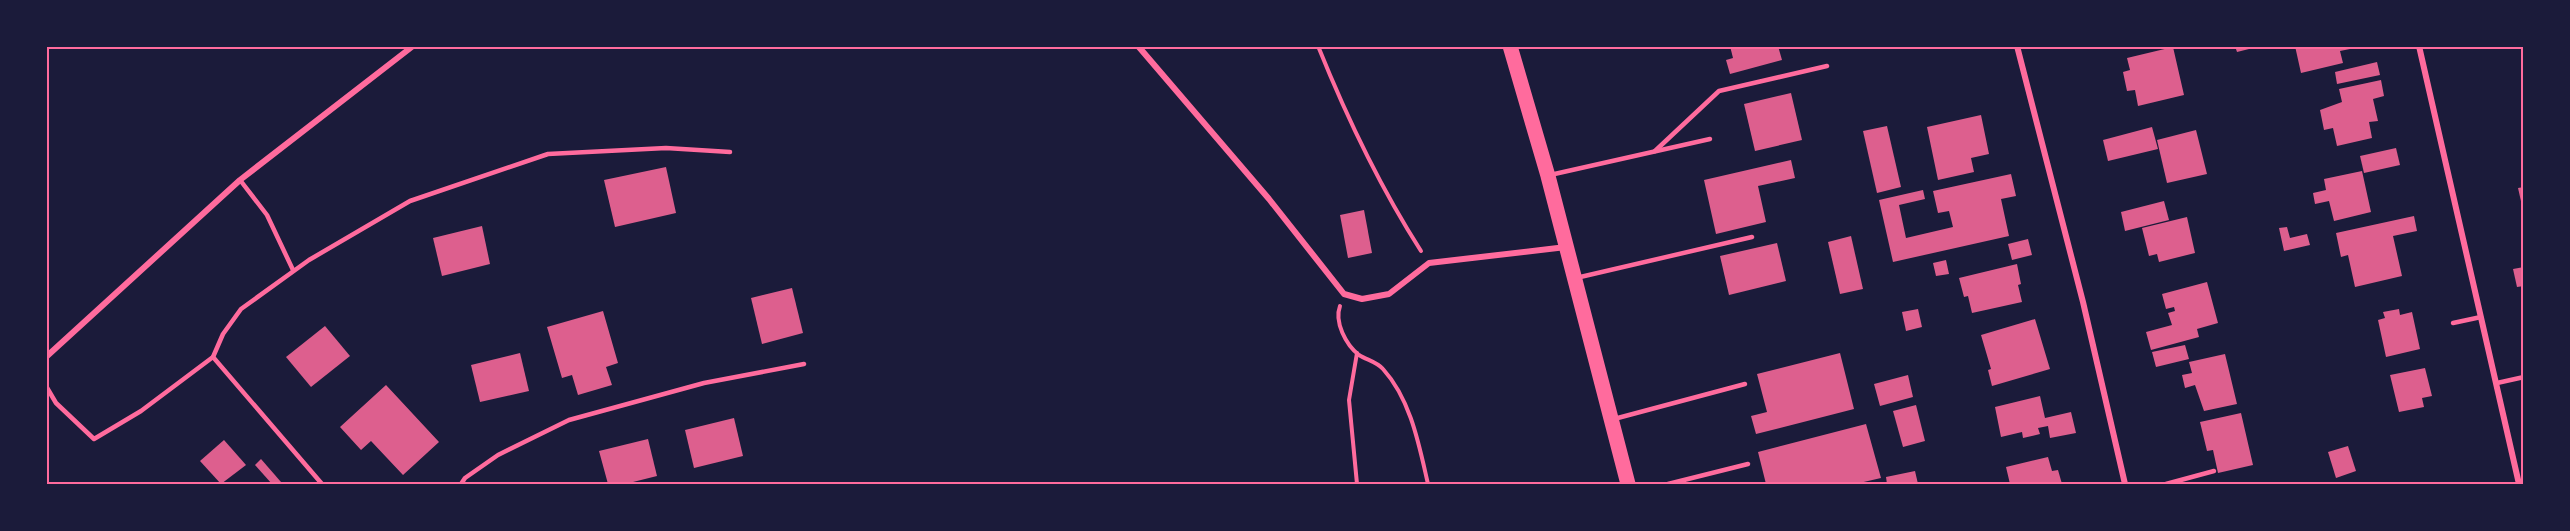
<svg xmlns="http://www.w3.org/2000/svg" width="2570" height="531" font-family="Arial,sans-serif">
	<style>
		.building { fill: #dd5f8e }
		.lines { fill: none; stroke-linecap: round; stroke-linejoin: round }
		.path { stroke: #ff6b9d; stroke-width: 4 }
		.service { stroke: #ff6b9d; stroke-width: 4.5 }
		.minor { stroke: #ff6b9d; stroke-width: 6 }
		.primary { stroke: #ff6b9d; stroke-width: 15 }
		.neatline { fill: none; stroke: #ff6b9d; stroke-width: 2 }
	</style>
	<rect width="100%" height="100%" fill="#1b1b3a"/>
	<!-- building -->
	<g class="building">
		<path d="M1730 46H1778L1782 60 1730 74 1726 60 1733 58Z"/>
		<path d="M2235 46H2257V47L2237 52Z"/>
		<path d="M2295 46H2350V49L2340 51 2343 63 2301 73Z"/>
		<path d="M2173 47 2184 95 2138 106 2135 90 2127 91 2123 72 2130 70 2127 58Z"/>
		<path d="M2377 62 2380 75 2337 84 2335 72Z"/>
		<path d="M2381 80 2384 96 2373 99 2378 121 2369 122 2372 138 2337 146 2333 128 2324 130 2320 110 2342 102 2339 89Z"/>
		<path d="M1791 93 1802 140 1755 151 1744 104Z"/>
		<path d="M1981 115 1989 154 1971 158 1974 172 1938 180 1927 127Z"/>
		<path d="M1887 126 1901 187 1877 193 1863 131Z"/>
		<path d="M2152 127 2158 149 2108 161 2103 140Z"/>
		<path d="M2196 130 2207 174 2167 183 2157 140Z"/>
		<path d="M2396 148 2400 165 2364 173 2360 156Z"/>
		<path d="M1791 160 1795 178 1758 186 1766 222 1716 234 1704 180Z"/>
		<path d="M666 167 676 213 615 227 604 180Z"/>
		<path d="M2362 171 2371 212 2334 221 2329 201 2315 204 2313 193 2326 190 2324 179Z"/>
		<path d="M2011 174 2016 196 2001 199 2009 236 1893 262 1879 200 1923 190 1925 199 1899 205 1906 238 1953 227 1949 211 1938 213 1933 191Z"/>
		<path d="M2524 187V210H2523L2518 188Z"/>
		<path d="M2164 201 2169 220 2125 231 2121 212Z"/>
		<path d="M1364 210 1372 253 1348 258 1340 215Z"/>
		<path d="M2414 216 2417 231 2393 236 2402 276 2355 287 2348 255 2341 257 2336 233Z"/>
		<path d="M2187 217 2195 253 2159 262 2157 254 2149 256 2142 228Z"/>
		<path d="M482 226 490 264 442 276 433 238Z"/>
		<path d="M2287 227 2290 238 2307 234 2310 245 2284 251 2279 228Z"/>
		<path d="M1851 236 1863 289 1840 294 1828 242Z"/>
		<path d="M2028 239 2032 255 2012 260 2008 244Z"/>
		<path d="M1777 243 1786 281 1729 295 1720 256Z"/>
		<path d="M1946 260 1949 274 1936 276 1933 263Z"/>
		<path d="M2017 264 2021 284 2018 285 2022 302 1972 313 1968 296 1964 297 1959 278Z"/>
		<path d="M2524 267V286L2517 287 2513 269Z"/>
		<path d="M2207 282 2218 323 2197 329 2199 337 2151 350 2146 332 2172 325 2168 313 2175 311 2174 307 2166 309 2162 294Z"/>
		<path d="M792 288 803 333 762 344 751 298Z"/>
		<path d="M1918 309 1922 327 1906 331 1902 312Z"/>
		<path d="M2399 309 2400 315 2412 312 2420 349 2386 357 2378 320 2385 318 2383 312Z"/>
		<path d="M603 311 618 363 606 367 612 385 578 395 572 375 562 378 547 327Z"/>
		<path d="M2035 319 2050 369 1992 386 1988 370 1991 369 1981 335Z"/>
		<path d="M325 326 350 356 311 387 286 357Z"/>
		<path d="M2185 345 2189 359 2156 367 2152 352Z"/>
		<path d="M520 353 529 391 480 402 471 365Z"/>
		<path d="M1840 353 1854 409 1756 434 1751 416 1767 412 1757 374Z"/>
		<path d="M2225 354 2237 404 2204 411 2195 385 2185 388 2182 375 2192 373 2189 362Z"/>
		<path d="M2425 368 2432 396 2422 398 2424 407 2399 412 2390 375Z"/>
		<path d="M1908 375 1913 397 1880 406 1874 384Z"/>
		<path d="M386 385 439 442 403 475 371 441 361 450 340 427Z"/>
		<path d="M2040 396 2045 418 2071 412 2076 433 2050 438 2048 426 2038 428 2040 434 2023 438 2022 432 2001 437 1995 407Z"/>
		<path d="M1916 405 1925 441 1903 447 1893 411Z"/>
		<path d="M2241 413 2253 465 2218 473 2213 450 2207 451 2200 422Z"/>
		<path d="M734 418 743 456 694 468 685 430Z"/>
		<path d="M1866 424 1881 478 1855 484H1840V482L1831 484H1766L1758 452Z"/>
		<path d="M648 439 657 476 625 484H608L599 451Z"/>
		<path d="M224 440 246 465 221 484 200 461Z"/>
		<path d="M2348 446 2356 471 2336 478 2328 452Z"/>
		<path d="M2048 457 2052 471 2058 470 2062 484H2010L2006 467Z"/>
		<path d="M261 459 281 482 279 484H272L255 465Z"/>
		<path d="M1915 471 1918 484H1887L1886 477Z"/>
	</g>
	<g class="lines">
		<!-- path -->
		<g class="path">
			<path d="M1318 46C1347 118 1380 187 1421 251"/>
			<path d="M1340 306C1334 322 1346 345 1359 355 1367 360 1377 362 1383 369 1411 400 1419 445 1428 484"/>
			<path d="M1357 484 1349 400 1357 353"/>
		</g>
		<!-- service -->
		<g class="service">
			<path d="M1655 151 1719 91 1827 66"/>
			<path d="M1550 175 1710 139"/>
			<path d="M240 180 267 215 293 270"/>
			<path d="M1576 278 1752 237"/>
			<path d="M2453 323 2481 317"/>
			<path d="M213 357 322 484"/>
			<path d="M2497 383 2524 377"/>
			<path d="M46 386 56 403 94 439 141 411 213 357 223 334 241 309 309 260 410 201 548 154 666 148 730 152"/>
			<path d="M1614 419 1745 384"/>
			<path d="M461 484 465 478 498 455 569 420 704 383 804 364"/>
			<path d="M1668 484 1748 464"/>
			<path d="M2166 484 2214 471"/>
		</g>
		<!-- minor -->
		<g class="minor">
			<path d="M1138 46 1269 199 1344 294 1362 299 1389 294 1429 263 1566 247"/>
			<path d="M2017 46 2083 302 2125 484"/>
			<path d="M2419 46 2519 484"/>
			<path d="M46 357 240 180 413 46"/>
		</g>
		<!-- primary -->
		<path class="primary" d="M1510 46 1548 176 1628 484"/>
	</g>
	<!-- border -->
	<rect width="2570" height="531" fill="none" stroke="#1b1b3a" stroke-width="96"/>
	<rect x="48" y="48" width="2474" height="435" class="neatline"/>
</svg>
